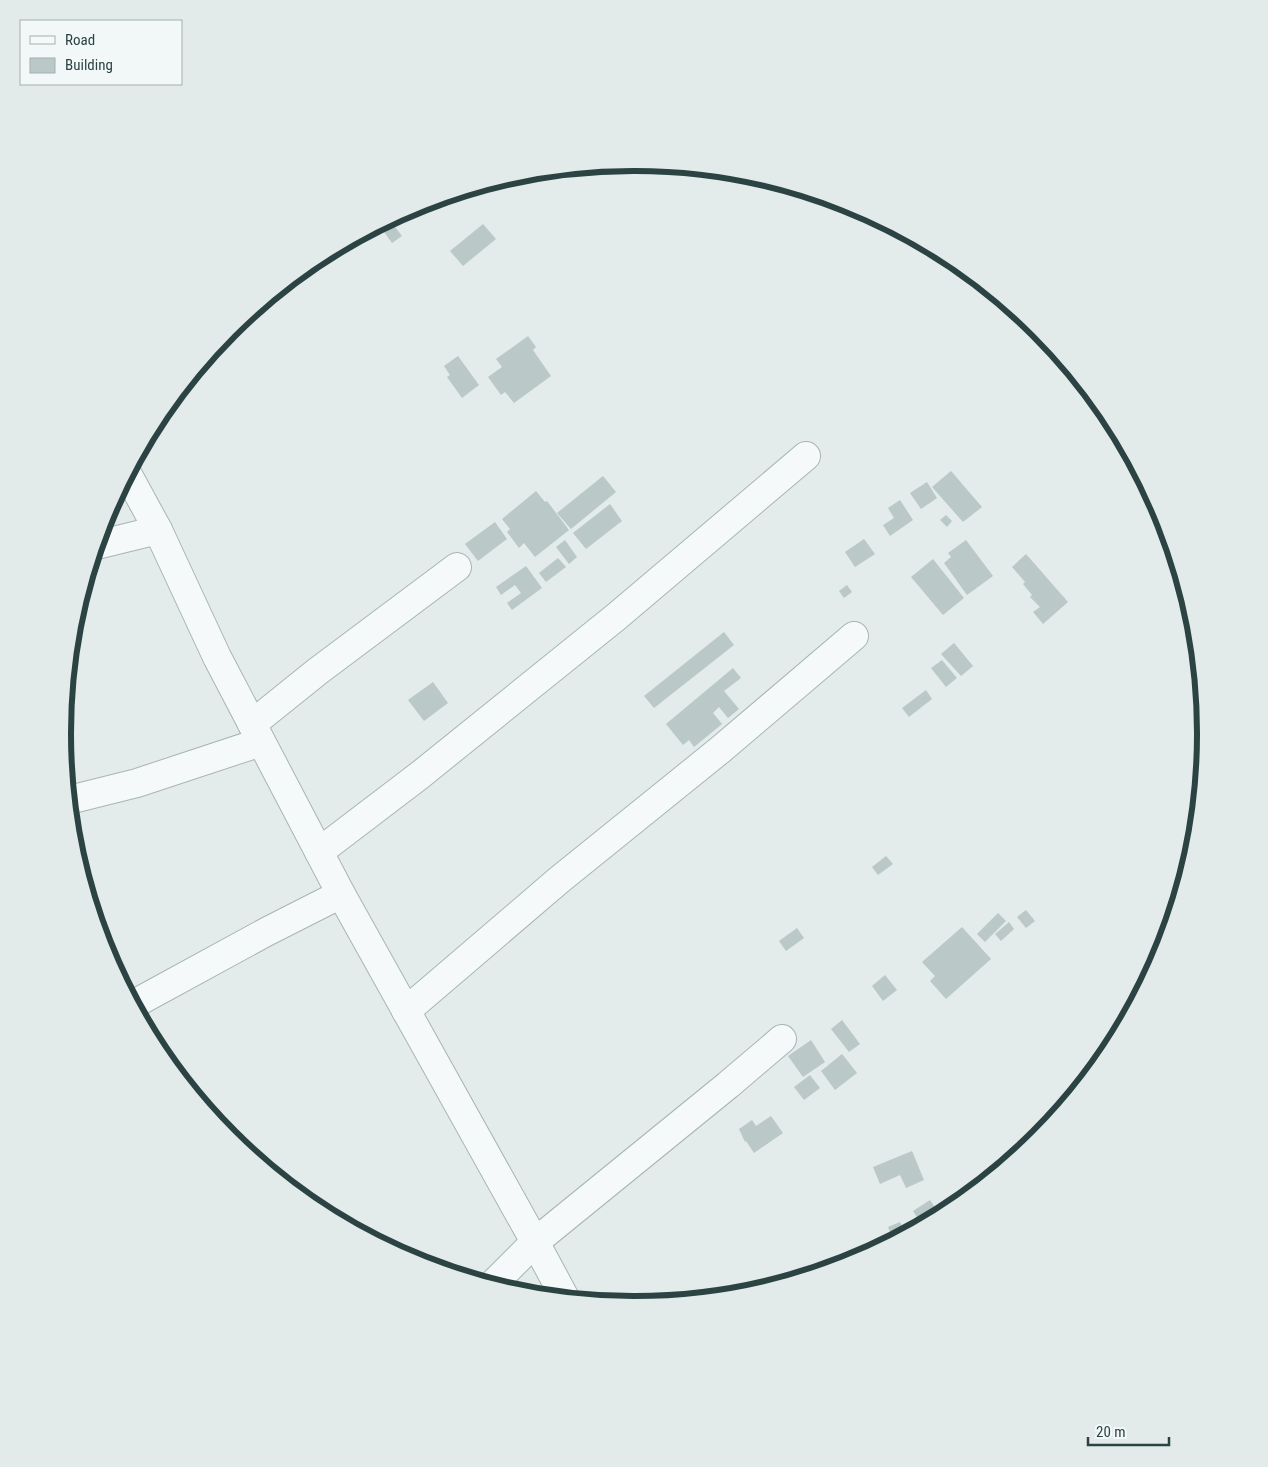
<svg xmlns="http://www.w3.org/2000/svg" width="1268" height="1467" font-family="'Roboto Condensed',sans-serif">
	<style>
		.building { fill: #bac8c8 }
		.lines { fill: none; stroke-linecap: round; stroke-linejoin: round }
		.minor-casing { stroke: #a8b5b5; stroke-width: 30 }
		.minor { stroke: #f5f9f9; stroke-width: 28 }
		.rim { fill: none; stroke: #2b4343; stroke-width: 6 }
	</style>
	<rect width="100%" height="100%" fill="#e3ebeb"/>
	<!-- building -->
	<g class="building">
		<path d="M389 219 402 236 392 243 379 225Z"/>
		<path d="M483 224 496 239 463 266 450 251Z"/>
		<path d="M528 336 536 347 533 350 551 376 514 403 505 392 501 395 488 377 502 367 496 359Z"/>
		<path d="M458 356 479 385 462 398 447 377 450 375 444 366Z"/>
		<path d="M951 471 982 507 963 522 932 487Z"/>
		<path d="M603 476 616 492 571 529 557 513Z"/>
		<path d="M927 482 937 498 921 509 910 493Z"/>
		<path d="M536 491 545 502 547 501 569 530 535 557 524 543 519 548 507 532 510 529 502 519Z"/>
		<path d="M900 500 913 520 890 536 883 525 894 518 888 508Z"/>
		<path d="M610 504 622 521 586 549 573 533Z"/>
		<path d="M946 515 952 521 947 527 940 520Z"/>
		<path d="M495 522 507 539 478 561 465 544Z"/>
		<path d="M864 539 875 554 855 567 845 552Z"/>
		<path d="M565 540 577 557 569 564 556 547Z"/>
		<path d="M966 540 993 576 967 595 944 563 951 557 948 553Z"/>
		<path d="M1026 554 1068 602 1043 624 1033 612 1040 607 1030 597 1032 595 1023 584 1025 582 1012 567Z"/>
		<path d="M558 558 566 567 546 582 539 573Z"/>
		<path d="M933 559 964 598 943 615 911 577Z"/>
		<path d="M526 566 542 588 512 610 507 603 521 593 515 585 501 595 496 587Z"/>
		<path d="M847 585 852 592 844 598 839 591Z"/>
		<path d="M724 632 734 645 654 708 644 696Z"/>
		<path d="M954 643 973 666 961 676 941 654Z"/>
		<path d="M942 660 957 678 946 687 931 668Z"/>
		<path d="M733 668 741 678 724 691 739 709 728 718 719 707 713 713 722 724 694 747 689 740 683 745 666 724Z"/>
		<path d="M433 682 448 703 424 721 408 700Z"/>
		<path d="M926 690 932 699 909 717 902 708Z"/>
		<path d="M886 856 893 864 878 875 872 867Z"/>
		<path d="M1026 910 1035 921 1026 928 1017 917Z"/>
		<path d="M998 913 1006 921 985 942 977 934Z"/>
		<path d="M1009 922 1014 929 1001 941 995 934Z"/>
		<path d="M962 927 991 959 946 999 930 981 935 976 922 962Z"/>
		<path d="M797 928 804 938 786 951 779 941Z"/>
		<path d="M885 975 897 990 883 1001 872 986Z"/>
		<path d="M842 1020 860 1044 849 1052 831 1029Z"/>
		<path d="M811 1040 825 1062 803 1077 788 1056Z"/>
		<path d="M842 1054 857 1073 835 1090 821 1071Z"/>
		<path d="M810 1075 820 1088 804 1100 794 1087Z"/>
		<path d="M771 1116 783 1133 754 1153 746 1141 745 1142 739 1129 752 1120 756 1126Z"/>
		<path d="M912 1151 924 1180 906 1188 900 1175 880 1184 873 1167Z"/>
		<path d="M930 1200 940 1215 922 1225 913 1211Z"/>
		<path d="M900 1222 905 1233 893 1240 888 1227Z"/>
	</g>
	<g class="lines">
		<!-- minor casing -->
		<g class="minor-casing">
			<g id="minor">
				<path d="M128 475 158 530 217 657 341 894 535 1242 565 1298"/>
				<path d="M97 545 158 530"/>
				<path d="M252 724 318 671 457 567"/>
				<path d="M69 800 137 783 261 742"/>
				<path d="M319 852 420 775 616 617 806 456"/>
				<path d="M134 1004 268 931 341 894"/>
				<path d="M406 1011 559 880 720 750 854 636"/>
				<path d="M492 1285 535 1242 728 1085 782 1039"/>
			</g>
		</g>
		<!-- minor -->
		<use href="#minor" class="minor"/>
	</g>
	<!-- crop -->
	<path d="M0 0H1268V1467H0ZM633 171H635A562 562 0 0 1 1197 733V734A562 562 0 0 1 635 1296H633A562 562 0 0 1 71 734V733A562 562 0 0 1 633 171Z" fill="#e2eaea" fill-rule="evenodd"/>
	<path class="rim" d="M633 171H635A562 562 0 0 1 1197 733V734A562 562 0 0 1 635 1296H633A562 562 0 0 1 71 734V733A562 562 0 0 1 633 171Z"/>
	<!-- legend -->
	<rect x="20" y="20" width="162" height="65" fill="#f2f8f8" stroke="#a2b0b0"/>
	<rect x="30" y="36" width="25" height="8" fill="#f5f9f9" stroke="#a2b0b0"/>
	<text x="65" y="45" font-size="15" fill="#2b4343">Road</text>
	<rect x="30" y="58" width="25" height="15" fill="#bac8c8" stroke="#a2b0b0"/>
	<text x="65" y="70" font-size="15" fill="#2b4343">Building</text>
	<!-- scale -->
	<path d="M1088 1437v8h81v-8" fill="none" stroke="#2b4343" stroke-width="2.5"/>
	<text x="1096" y="1437" font-size="15" fill="#2b4343" stroke="#f2f8f8" stroke-width="4" paint-order="stroke">20 m</text>
</svg>
